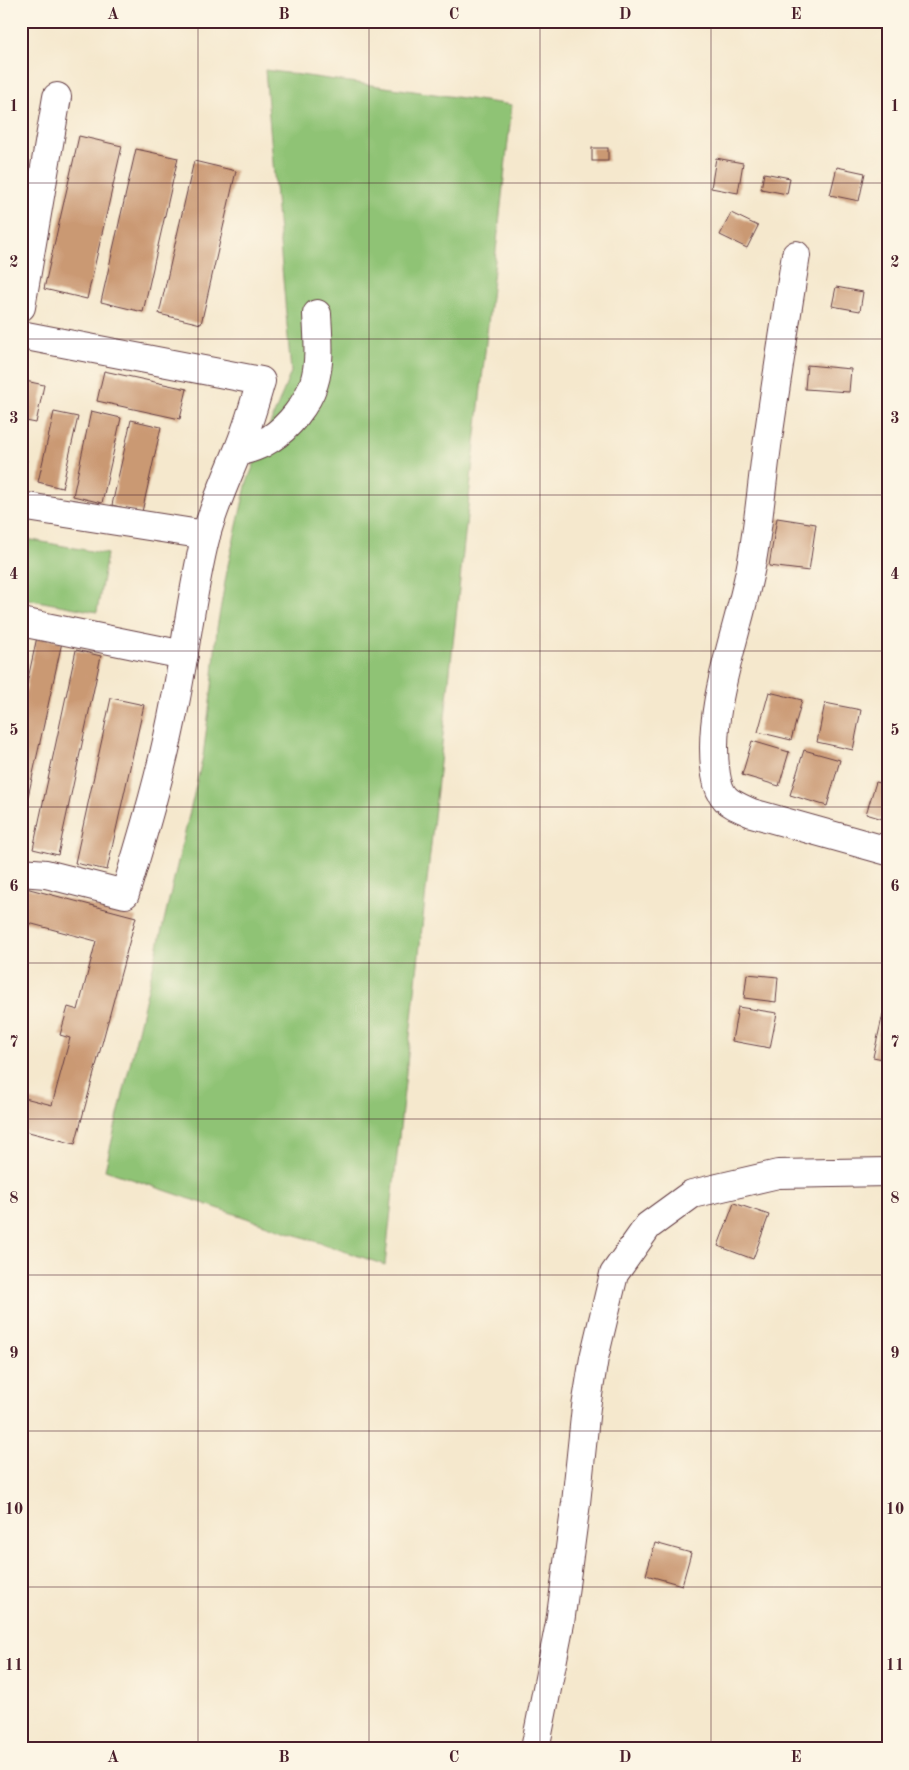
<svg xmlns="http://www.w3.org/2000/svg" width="909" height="1770" font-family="'Old Standard TT',serif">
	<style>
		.green { fill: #8fc375; stroke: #6c7150 }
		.building { fill: #ca9973 }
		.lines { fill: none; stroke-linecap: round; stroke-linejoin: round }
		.minor-casing { stroke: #643d43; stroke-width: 30 }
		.minor { stroke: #fff; stroke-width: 28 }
		.grid { fill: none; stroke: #4a1f2b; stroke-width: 1; stroke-opacity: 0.55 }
		.neatline { fill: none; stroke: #4a1f2b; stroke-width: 2 }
		.grid-label { font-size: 16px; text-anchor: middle; font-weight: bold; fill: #4a1f2b }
	</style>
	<rect width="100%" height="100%" fill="#fcf5e5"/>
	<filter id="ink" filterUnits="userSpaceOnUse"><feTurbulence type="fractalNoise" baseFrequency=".02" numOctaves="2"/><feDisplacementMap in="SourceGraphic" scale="10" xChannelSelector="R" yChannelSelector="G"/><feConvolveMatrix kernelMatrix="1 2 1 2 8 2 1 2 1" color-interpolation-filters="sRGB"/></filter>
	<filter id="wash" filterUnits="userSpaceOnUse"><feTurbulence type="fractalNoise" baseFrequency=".0096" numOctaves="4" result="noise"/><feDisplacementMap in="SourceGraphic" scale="20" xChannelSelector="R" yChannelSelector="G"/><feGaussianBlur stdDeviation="1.12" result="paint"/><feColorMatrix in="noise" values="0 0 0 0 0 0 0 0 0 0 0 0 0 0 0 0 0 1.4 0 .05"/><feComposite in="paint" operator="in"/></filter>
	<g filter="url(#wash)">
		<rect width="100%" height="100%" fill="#f5e8cd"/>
		<!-- green -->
		<g class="green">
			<path d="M265 70 512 105 385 1265 105 1170 203 756 212 687 217 628 228 565 247 482 291 372Z"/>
			<path d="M21 538 107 554 97 612 21 598Z"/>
		</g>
		<g id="blocks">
			<!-- building -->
			<g class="building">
				<path d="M79 136 122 146 87 299 44 289Z"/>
				<rect x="592" y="148" width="16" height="13"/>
				<path d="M136 149 178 158 143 312 101 302Z"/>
				<path d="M716 158 743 163 738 193 711 188Z"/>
				<path d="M194 161 236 171 201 324 159 314Z"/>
				<path d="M837 167 865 173 859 201 830 195Z"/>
				<path d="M764 173 790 178 787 194 761 189Z"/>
				<path d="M731 213 758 226 747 248 720 235Z"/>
				<path d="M836 287 863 292 860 311 832 306Z"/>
				<path d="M807 365 851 369 849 392 805 389Z"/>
				<path d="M104 371 187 389 180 419 97 401Z"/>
				<path d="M21 380 44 385 36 423 21 420Z"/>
				<path d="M91 411 121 418 102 503 73 496Z"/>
				<path d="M54 412 78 417 62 488 38 482Z"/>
				<path d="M131 420 161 427 142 512 112 505Z"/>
				<path d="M21 459 27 460 22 480H21Z"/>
				<path d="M777 518 816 524 809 571 769 566Z"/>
				<path d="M37 637 62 642 22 824 21 711Z"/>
				<path d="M76 650 101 656 58 855 33 849Z"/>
				<path d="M769 692 802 700 791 740 758 732Z"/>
				<path d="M111 698 144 705 107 870 75 863Z"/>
				<path d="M825 703 861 710 853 750 817 742Z"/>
				<path d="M752 741 789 752 779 786 742 775Z"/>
				<path d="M804 750 840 760 827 806 790 795Z"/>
				<path d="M876 782 888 785V814L886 820 866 814Z"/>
				<path d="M22 887 136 917 75 1144 21 1130V1097L52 1105 70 1038 60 1035 68 1007 78 1010 96 941 21 921Z"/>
				<path d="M747 974 778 977 776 1002 744 998Z"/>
				<path d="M738 1007 777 1013 770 1048 732 1041Z"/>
				<path d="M883 1014 888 1015V1060L873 1057Z"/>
				<path d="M734 1203 769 1215 753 1259 718 1246Z"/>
				<path d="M655 1543 691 1553 682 1585 646 1575Z"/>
			</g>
		</g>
	</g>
	<g filter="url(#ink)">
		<use href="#blocks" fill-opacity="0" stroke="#643d43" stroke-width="1"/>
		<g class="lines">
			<!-- minor casing -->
			<g class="minor-casing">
				<g id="minor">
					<path d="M796 255C786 319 776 382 767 446 762 483 759 519 753 555 742 625 705 705 716 775 720 801 730 803 752 813L888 851"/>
					<path d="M21 307 57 97"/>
					<path d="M21 335 261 381C254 405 247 430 237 453 226 480 214 506 206 535 192 590 186 647 175 703 163 767 144 831 125 894L46 874 21 872"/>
					<path d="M238 452C249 449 260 446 270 439 289 427 307 404 314 383 321 361 318 336 317 314"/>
					<path d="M21 506 206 535"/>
					<path d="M21 622 184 655"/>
					<path d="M535 1749 560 1623 576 1503 586 1407 594 1358 614 1274 648 1226 692 1194 778 1174 888 1172"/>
				</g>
			</g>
			<!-- minor -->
			<use href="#minor" class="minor"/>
		</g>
	</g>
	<!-- grid -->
	<path class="grid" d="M198 21V1749M369 21V1749M540 21V1749M711 21V1749M21 183H888M21 339H888M21 495H888M21 651H888M21 807H888M21 963H888M21 1119H888M21 1275H888M21 1431H888M21 1587H888"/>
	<!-- margin -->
	<rect width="909" height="1770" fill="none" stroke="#fcf5e5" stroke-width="55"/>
	<rect x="28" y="28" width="854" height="1714" class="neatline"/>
	<g class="grid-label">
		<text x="113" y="19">A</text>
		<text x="284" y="19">B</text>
		<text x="454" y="19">C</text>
		<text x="625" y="19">D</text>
		<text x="796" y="19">E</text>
		<text x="14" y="111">1</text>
		<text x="895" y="111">1</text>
		<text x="14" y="267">2</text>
		<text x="895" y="267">2</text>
		<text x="14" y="423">3</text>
		<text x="895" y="423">3</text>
		<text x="14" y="579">4</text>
		<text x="895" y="579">4</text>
		<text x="14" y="735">5</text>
		<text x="895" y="735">5</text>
		<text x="14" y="891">6</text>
		<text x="895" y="891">6</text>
		<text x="14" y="1047">7</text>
		<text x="895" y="1047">7</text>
		<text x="14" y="1203">8</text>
		<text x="895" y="1203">8</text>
		<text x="14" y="1358">9</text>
		<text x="895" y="1358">9</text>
		<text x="14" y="1514">10</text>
		<text x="895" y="1514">10</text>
		<text x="14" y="1670">11</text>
		<text x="895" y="1670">11</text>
		<text x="113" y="1762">A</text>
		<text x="284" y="1762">B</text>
		<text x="454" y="1762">C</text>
		<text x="625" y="1762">D</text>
		<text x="796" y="1762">E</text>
	</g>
</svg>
